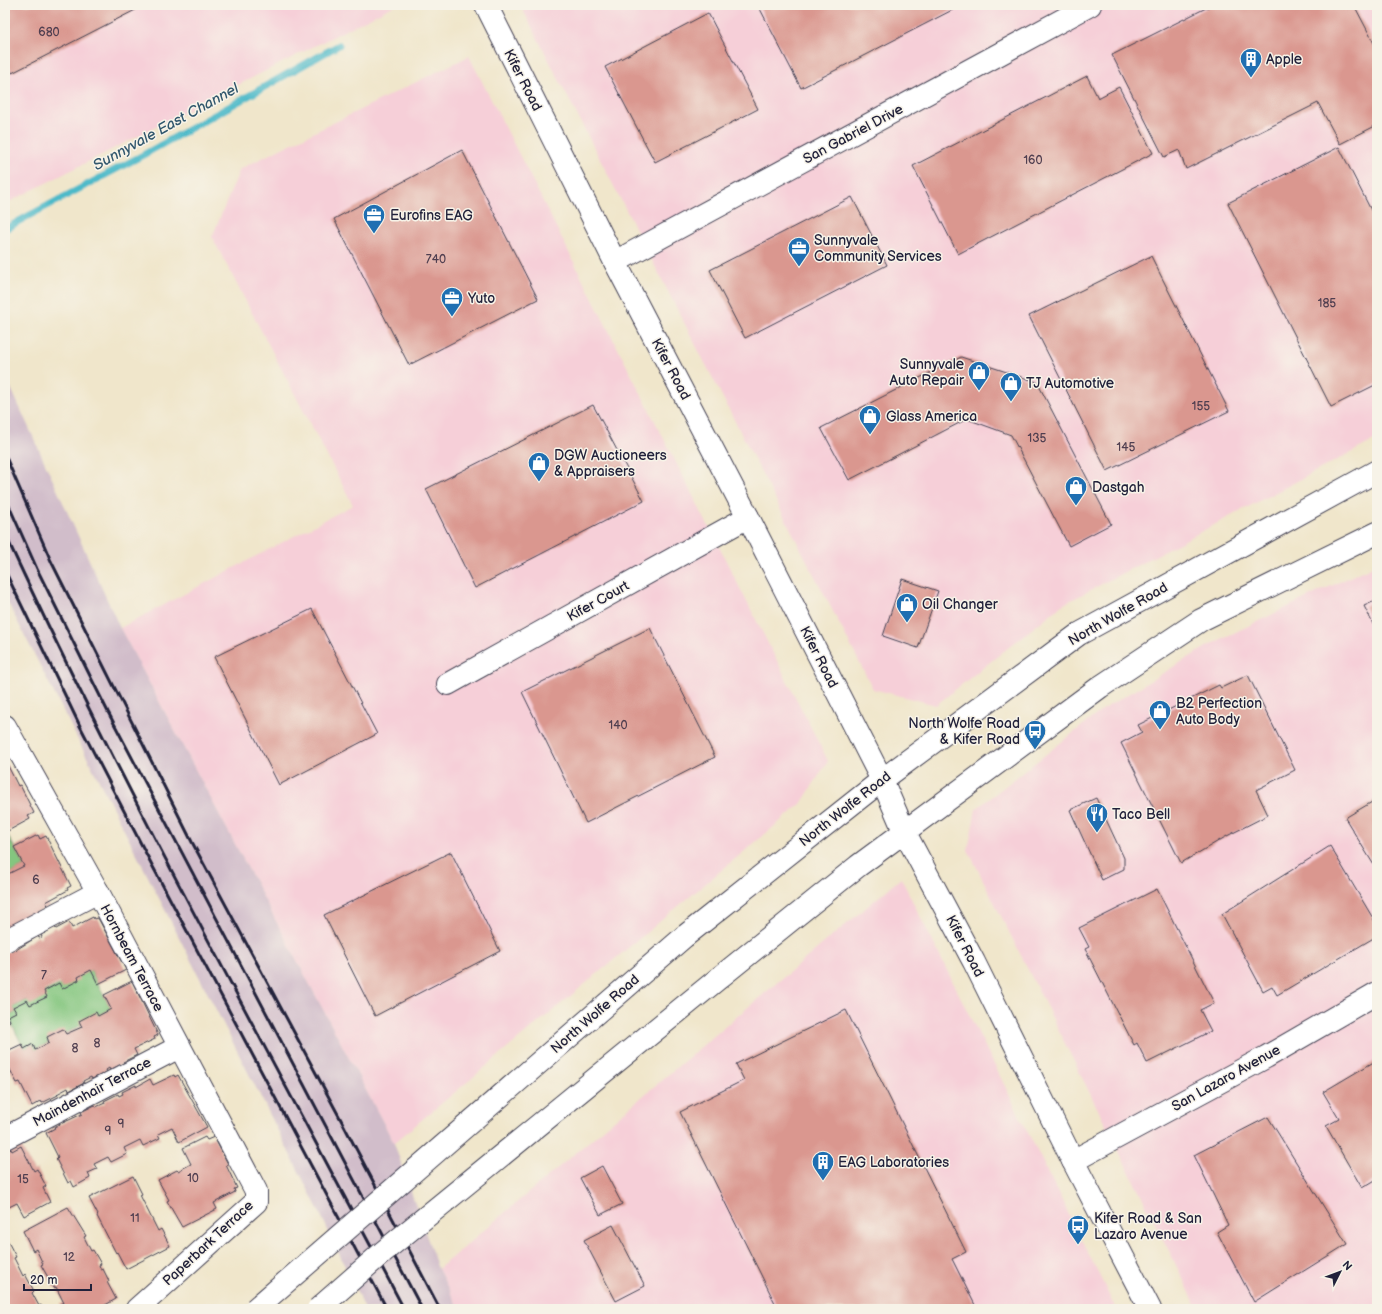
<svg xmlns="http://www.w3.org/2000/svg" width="1382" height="1314" font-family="'Balsamiq Sans',sans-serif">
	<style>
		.built { fill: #f6cfd8 }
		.industrial { fill: #d1bdca }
		.green { fill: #84c67f; stroke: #53745d }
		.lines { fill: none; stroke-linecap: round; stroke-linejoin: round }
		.stream { stroke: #4ebac9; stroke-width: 7 }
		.building { fill: #da978f }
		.street-casing { stroke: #413f51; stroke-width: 24 }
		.secondary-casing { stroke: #413f51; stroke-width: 24 }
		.street { stroke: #fff; stroke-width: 22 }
		.secondary { stroke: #fff; stroke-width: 22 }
		.rail { stroke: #22223b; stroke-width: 3 }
		.secondary-bridge-casing { stroke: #413f51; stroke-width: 24; stroke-linecap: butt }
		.secondary-bridge { stroke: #fff; stroke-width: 22 }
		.labels { text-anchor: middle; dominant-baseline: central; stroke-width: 3; stroke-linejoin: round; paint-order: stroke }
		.number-label { font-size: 12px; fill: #503f50 }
		.poi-label { font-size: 14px; fill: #22223b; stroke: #f7f3e8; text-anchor: start }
		.street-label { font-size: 14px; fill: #22223b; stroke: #f7f3e8 }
		.water-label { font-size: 15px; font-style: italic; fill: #31576d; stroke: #f7f3e8 }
	</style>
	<rect width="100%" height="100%" fill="#f7f3e8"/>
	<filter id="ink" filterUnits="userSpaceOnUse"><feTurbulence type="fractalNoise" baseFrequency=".025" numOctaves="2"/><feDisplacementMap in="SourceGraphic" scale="8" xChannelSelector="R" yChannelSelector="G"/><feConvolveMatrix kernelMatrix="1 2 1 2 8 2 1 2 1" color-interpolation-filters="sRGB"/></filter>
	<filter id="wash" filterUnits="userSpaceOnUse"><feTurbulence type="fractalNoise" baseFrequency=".012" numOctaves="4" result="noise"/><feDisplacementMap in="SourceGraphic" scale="16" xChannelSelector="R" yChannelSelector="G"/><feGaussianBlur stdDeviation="0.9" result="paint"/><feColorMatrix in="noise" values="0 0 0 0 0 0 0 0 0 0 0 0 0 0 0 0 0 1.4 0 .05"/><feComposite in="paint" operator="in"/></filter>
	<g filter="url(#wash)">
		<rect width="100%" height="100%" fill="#f0e6cb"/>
		<!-- built -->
		<g class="built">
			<path d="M5 5H395L5 204Z"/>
			<path d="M534 5H1377V439L1062 605 936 705 873 689 523 10Z"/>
			<path d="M469 56 828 761 801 804 394 1143 120 628 353 505 212 237 240 169Z"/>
			<path d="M1377 564V1309H1198L968 850 976 809 1105 708 1213 643Z"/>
			<path d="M901 878 1116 1309H459L438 1269Z"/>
		</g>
		<!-- industrial -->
		<path class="industrial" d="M5 375 120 628 394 1143 438 1269 459 1309H365L318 1209 5 597Z"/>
		<!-- green -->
		<g class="green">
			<path d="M5 830 24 866 5 876Z"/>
			<path d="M91 970 111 1009 35 1050 33 1044 24 1049 8 1016 16 1012 13 1007Z"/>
		</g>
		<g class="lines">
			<!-- stream -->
			<path class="stream" d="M5 229 30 215 143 155 339 45"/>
		</g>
		<g id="blocks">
			<!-- building -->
			<g class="building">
				<path d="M5 5H145L12 73 5 58Z"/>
				<path d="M758 5H962L801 88Z"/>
				<path d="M1212 5H1354L1375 45 1377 44V125L1340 144 1318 103 1186 169 1179 150 1164 157 1112 55Z"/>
				<path d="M708 13 758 109 655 162 605 67Z"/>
				<path d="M1087 76 1098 98 1119 87 1153 153 958 254 913 166Z"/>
				<path d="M1339 147 1377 222V384L1331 407 1228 203Z"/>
				<path d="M462 150 538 299 409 365 334 219Z"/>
				<path d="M852 197 887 265 745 338 710 270Z"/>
				<path d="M1151 256 1229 411 1107 471 1029 316Z"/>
				<path d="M961 357 1037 382 1111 524 1069 546 1011 435 967 419 849 480 821 428Z"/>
				<path d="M593 405 644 501 475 588 426 489Z"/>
				<path d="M902 579 938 591 918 648 883 636Z"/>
				<path d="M1377 600V632L1364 606Z"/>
				<path d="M312 609 377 734 279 785 214 657Z"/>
				<path d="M650 628 715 757 586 823 522 692Z"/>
				<path d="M1248 675 1295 770 1256 790 1268 815 1227 836 1181 863 1121 743 1142 732 1138 725 1219 685 1221 688Z"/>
				<path d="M5 764H7L18 786 20 785 34 813 28 816 30 819 6 832Z"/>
				<path d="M1096 798 1124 858V869L1102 880 1070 810Z"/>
				<path d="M1377 799V870L1345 818Z"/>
				<path d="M38 835 40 839 46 836 71 886 67 888 68 890 46 902 49 907 5 930V869L8 874 24 866 14 847Z"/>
				<path d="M1330 846 1377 925V936L1277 995 1272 986 1263 991 1222 914Z"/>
				<path d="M451 852 500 951 375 1016 324 915Z"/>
				<path d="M1157 889 1214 1003 1200 1010 1211 1031 1147 1063 1137 1043 1134 1045 1085 949 1089 947 1079 928Z"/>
				<path d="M93 917 94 919 98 918 126 970 98 984 91 970 78 977 79 980 62 989 59 983 44 991 47 997 30 1005 27 1000 13 1007 16 1012 8 1016 10 1021 5 1024V953L15 948 16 950 38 936 39 938 42 937 41 935 55 927 56 929 69 922 72 928Z"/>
				<path d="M132 981 158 1035 154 1037 155 1039 134 1049 137 1055 123 1062 124 1063 110 1070 109 1068 106 1070 107 1072 92 1079 91 1077 83 1081 84 1083 69 1091 68 1088 57 1094 58 1095 42 1103 41 1101 32 1106 20 1082 17 1083 5 1060 8 1058 5 1052 22 1044 24 1049 33 1044 35 1050 49 1043 47 1037 63 1029 66 1034 82 1027 79 1021 96 1012 98 1016 111 1009 104 995Z"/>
				<path d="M846 1010 966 1252 952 1259 977 1309H778L680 1112 744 1080 736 1064Z"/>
				<path d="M1377 1060V1179L1362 1188 1326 1126 1339 1119 1323 1092Z"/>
				<path d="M174 1075 175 1077 178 1075 207 1127 179 1142 172 1127 158 1134 160 1138 143 1146 140 1140 124 1148 127 1154 111 1162 108 1157 94 1164 97 1169 88 1173 90 1178 74 1187 71 1181 68 1183 56 1159 58 1157 46 1133 55 1128 54 1127 82 1114 81 1112 95 1105 96 1107 105 1103 104 1101 118 1094 119 1096 123 1094 122 1092 136 1085V1087L150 1079 153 1085Z"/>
				<path d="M1268 1117 1347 1244 1254 1302 1217 1232 1228 1225 1194 1155Z"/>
				<path d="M205 1137 207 1140 214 1137 228 1164 226 1165 237 1188 234 1189 235 1192 214 1203 217 1209 182 1227 167 1201 169 1200 158 1180 177 1170 178 1171 191 1164 183 1148Z"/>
				<path d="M21 1146 34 1171 37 1169 46 1186 43 1188 50 1202 24 1216 17 1203 5 1209V1152L11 1149 12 1151Z"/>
				<path d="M602 1166 622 1204 600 1215 580 1178Z"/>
				<path d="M133 1176 142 1194 140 1195 158 1231 161 1229 170 1246 126 1269 117 1252 116 1253 97 1216 98 1215 89 1198Z"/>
				<path d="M68 1207 86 1236 84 1237 91 1251 93 1250 101 1264 99 1265 101 1270 103 1269 109 1281 107 1282 116 1299 98 1309H62L60 1304 64 1303 56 1287 54 1288 41 1265 43 1264 36 1249 33 1251 23 1231Z"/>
				<path d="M613 1225 645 1286 616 1301 584 1240Z"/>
				<path d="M7 1240 16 1257 14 1258 23 1276 25 1274 34 1291 32 1293 39 1306 41 1305 44 1309H5V1241Z"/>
			</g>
		</g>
	</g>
	<g filter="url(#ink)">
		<use href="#blocks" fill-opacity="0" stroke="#413f51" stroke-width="1"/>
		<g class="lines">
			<!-- street casing -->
			<g class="street-casing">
				<g id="street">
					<path d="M615 262 1090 5"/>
					<path d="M448 684 748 517"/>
					<path d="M5 726 98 892 256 1191V1202L137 1309"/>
					<path d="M5 941 98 892"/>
					<path d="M5 1138 179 1047"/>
					<path d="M1073 1161 1266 1057 1377 993"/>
				</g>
			</g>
			<!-- secondary casing -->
			<g class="secondary-casing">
				<g id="secondary">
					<path d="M486 5 615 262 748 517 882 780 904 831 974 962 1073 1161 1150 1309"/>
					<path d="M685 936 882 780 1079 634 1377 471"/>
					<path d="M719 978 858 866 1100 687 1201 620 1377 533"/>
				</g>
			</g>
			<!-- street -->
			<use href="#street" class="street"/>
			<!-- secondary -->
			<use href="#secondary" class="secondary"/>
			<!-- rail -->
			<g class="rail">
				<path d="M5 455 51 561 192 842 340 1118 440 1309"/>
				<path d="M5 497 38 571 108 712 422 1309"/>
				<path d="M5 534C127 798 269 1052 404 1309"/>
				<path d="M5 571 80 726 152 865 387 1309"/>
			</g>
			<!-- secondary-bridge casing -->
			<g class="secondary-bridge-casing">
				<g id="secondary-bridge">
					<path d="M255 1309 685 936"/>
					<path d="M318 1309 383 1252 719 978"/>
				</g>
			</g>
			<!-- secondary-bridge -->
			<use href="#secondary-bridge" class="secondary-bridge"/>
		</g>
	</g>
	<!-- icons -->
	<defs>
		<g id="building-pin" transform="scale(1.15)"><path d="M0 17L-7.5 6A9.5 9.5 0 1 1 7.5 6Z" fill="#1f6fb2" stroke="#f7f3e8"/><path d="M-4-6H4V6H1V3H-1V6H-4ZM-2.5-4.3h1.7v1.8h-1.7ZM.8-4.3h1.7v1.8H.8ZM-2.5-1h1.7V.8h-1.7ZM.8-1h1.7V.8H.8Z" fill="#fff"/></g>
		<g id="office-pin" transform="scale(1.15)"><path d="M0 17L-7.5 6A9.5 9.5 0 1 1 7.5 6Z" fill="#1f6fb2" stroke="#f7f3e8"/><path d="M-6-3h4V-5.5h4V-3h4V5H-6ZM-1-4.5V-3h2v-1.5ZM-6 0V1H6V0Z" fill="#fff"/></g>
		<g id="shop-pin" transform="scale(1.15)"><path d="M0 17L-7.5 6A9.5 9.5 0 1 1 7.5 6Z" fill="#1f6fb2" stroke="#f7f3e8"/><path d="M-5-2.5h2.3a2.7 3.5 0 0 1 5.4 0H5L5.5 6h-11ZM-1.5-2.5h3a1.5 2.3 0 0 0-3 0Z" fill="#fff"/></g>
		<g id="bus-pin" transform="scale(1.15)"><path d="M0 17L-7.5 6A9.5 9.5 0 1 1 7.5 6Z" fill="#1f6fb2" stroke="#f7f3e8"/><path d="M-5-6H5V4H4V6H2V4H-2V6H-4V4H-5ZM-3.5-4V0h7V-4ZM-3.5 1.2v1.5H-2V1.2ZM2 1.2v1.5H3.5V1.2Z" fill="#fff"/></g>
		<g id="restaurant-pin" transform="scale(1.15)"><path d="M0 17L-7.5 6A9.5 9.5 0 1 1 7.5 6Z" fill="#1f6fb2" stroke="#f7f3e8"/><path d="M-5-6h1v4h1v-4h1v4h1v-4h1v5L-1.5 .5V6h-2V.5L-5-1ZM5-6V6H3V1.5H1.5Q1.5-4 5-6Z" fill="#fff"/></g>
	</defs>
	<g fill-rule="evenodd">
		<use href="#building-pin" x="1251" y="59"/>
		<use href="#office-pin" x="374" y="215"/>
		<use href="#office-pin" x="799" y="248"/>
		<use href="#office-pin" x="452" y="298"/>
		<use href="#shop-pin" x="979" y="372"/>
		<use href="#shop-pin" x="1011" y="383"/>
		<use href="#shop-pin" x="870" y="416"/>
		<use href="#shop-pin" x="539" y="463"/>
		<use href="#shop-pin" x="1076" y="487"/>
		<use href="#shop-pin" x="907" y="604"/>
		<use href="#shop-pin" x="1160" y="711"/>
		<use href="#bus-pin" x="1035" y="731"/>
		<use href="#restaurant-pin" x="1097" y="814"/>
		<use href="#building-pin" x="823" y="1162"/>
		<use href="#bus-pin" x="1078" y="1226"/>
	</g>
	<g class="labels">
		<!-- number labels -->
		<g class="number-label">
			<text x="49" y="32">680</text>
			<text x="1033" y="160">160</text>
			<text x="436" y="259">740</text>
			<text x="1327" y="303">185</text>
			<text x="1201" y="406">155</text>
			<text x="1037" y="438">135</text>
			<text x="1126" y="447">145</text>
			<text x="618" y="725">140</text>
			<text x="36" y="880">6</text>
			<text x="44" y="975">7</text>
			<text x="97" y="1043">8</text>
			<text x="75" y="1048">8</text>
			<text x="121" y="1124">9</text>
			<text x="108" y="1131">9</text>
			<text x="193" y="1178">10</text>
			<text x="23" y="1179">15</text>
			<text x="135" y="1218">11</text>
			<text x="69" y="1257">12</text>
		</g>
		<!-- poi labels -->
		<g class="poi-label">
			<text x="1266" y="59">Apple</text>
			<text x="390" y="215">Eurofins EAG</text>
			<text x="814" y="240">Sunnyvale<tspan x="814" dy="16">Community Services</tspan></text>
			<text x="468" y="298">Yuto</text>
			<text x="964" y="364" text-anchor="end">Sunnyvale<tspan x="964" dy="16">Auto Repair</tspan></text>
			<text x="1026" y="383">TJ Automotive</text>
			<text x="886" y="416">Glass America</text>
			<text x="554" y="455">DGW Auctioneers<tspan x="554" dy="16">&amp; Appraisers</tspan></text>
			<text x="1092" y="487">Dastgah</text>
			<text x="922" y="604">Oil Changer</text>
			<text x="1176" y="703">B2 Perfection<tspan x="1176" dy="16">Auto Body</tspan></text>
			<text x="1020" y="723" text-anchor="end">North Wolfe Road<tspan x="1020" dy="16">&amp; Kifer Road</tspan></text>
			<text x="1112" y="814">Taco Bell</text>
			<text x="838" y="1162">EAG Laboratories</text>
			<text x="1094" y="1218">Kifer Road &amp; San<tspan x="1094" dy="16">Lazaro Avenue</tspan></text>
		</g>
		<!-- street labels -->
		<g class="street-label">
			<text transform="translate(523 80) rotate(63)">Kifer Road</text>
			<text transform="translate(853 134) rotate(-28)">San Gabriel Drive</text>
			<text transform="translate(671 369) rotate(62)">Kifer Road</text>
			<text transform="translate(598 601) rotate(-29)">Kifer Court</text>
			<text transform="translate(1118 614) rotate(-30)">North Wolfe Road</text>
			<text transform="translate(819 657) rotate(63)">Kifer Road</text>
			<text transform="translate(845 809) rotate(-38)">North Wolfe Road</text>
			<text transform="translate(965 946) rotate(63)">Kifer Road</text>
			<text transform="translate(132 958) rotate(62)">Hornbeam Terrace</text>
			<text transform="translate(595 1014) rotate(-41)">North Wolfe Road</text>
			<text transform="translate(1226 1078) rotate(-29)">San Lazaro Avenue</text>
			<text transform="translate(92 1092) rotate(-28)">Maindenhair Terrace</text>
			<text transform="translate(208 1243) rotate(-43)">Paperbark Terrace</text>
		</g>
		<!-- water labels -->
		<g class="water-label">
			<text transform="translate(166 127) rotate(-29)">Sunnyvale East Channel</text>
		</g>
	</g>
	<!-- margin -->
	<rect width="1382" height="1314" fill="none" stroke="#f7f3e8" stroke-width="20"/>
	<!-- north arrow -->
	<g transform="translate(1340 1272) rotate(48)" stroke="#f7f3e8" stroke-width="3" paint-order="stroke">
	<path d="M0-3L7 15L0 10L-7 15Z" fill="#22223b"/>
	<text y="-6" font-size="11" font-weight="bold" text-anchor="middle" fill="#22223b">N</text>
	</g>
	<!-- scale -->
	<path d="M24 1284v6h67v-6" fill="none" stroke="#22223b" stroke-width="2"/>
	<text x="30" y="1284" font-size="12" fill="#22223b" stroke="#f7f3e8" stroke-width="3" paint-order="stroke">20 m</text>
</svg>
